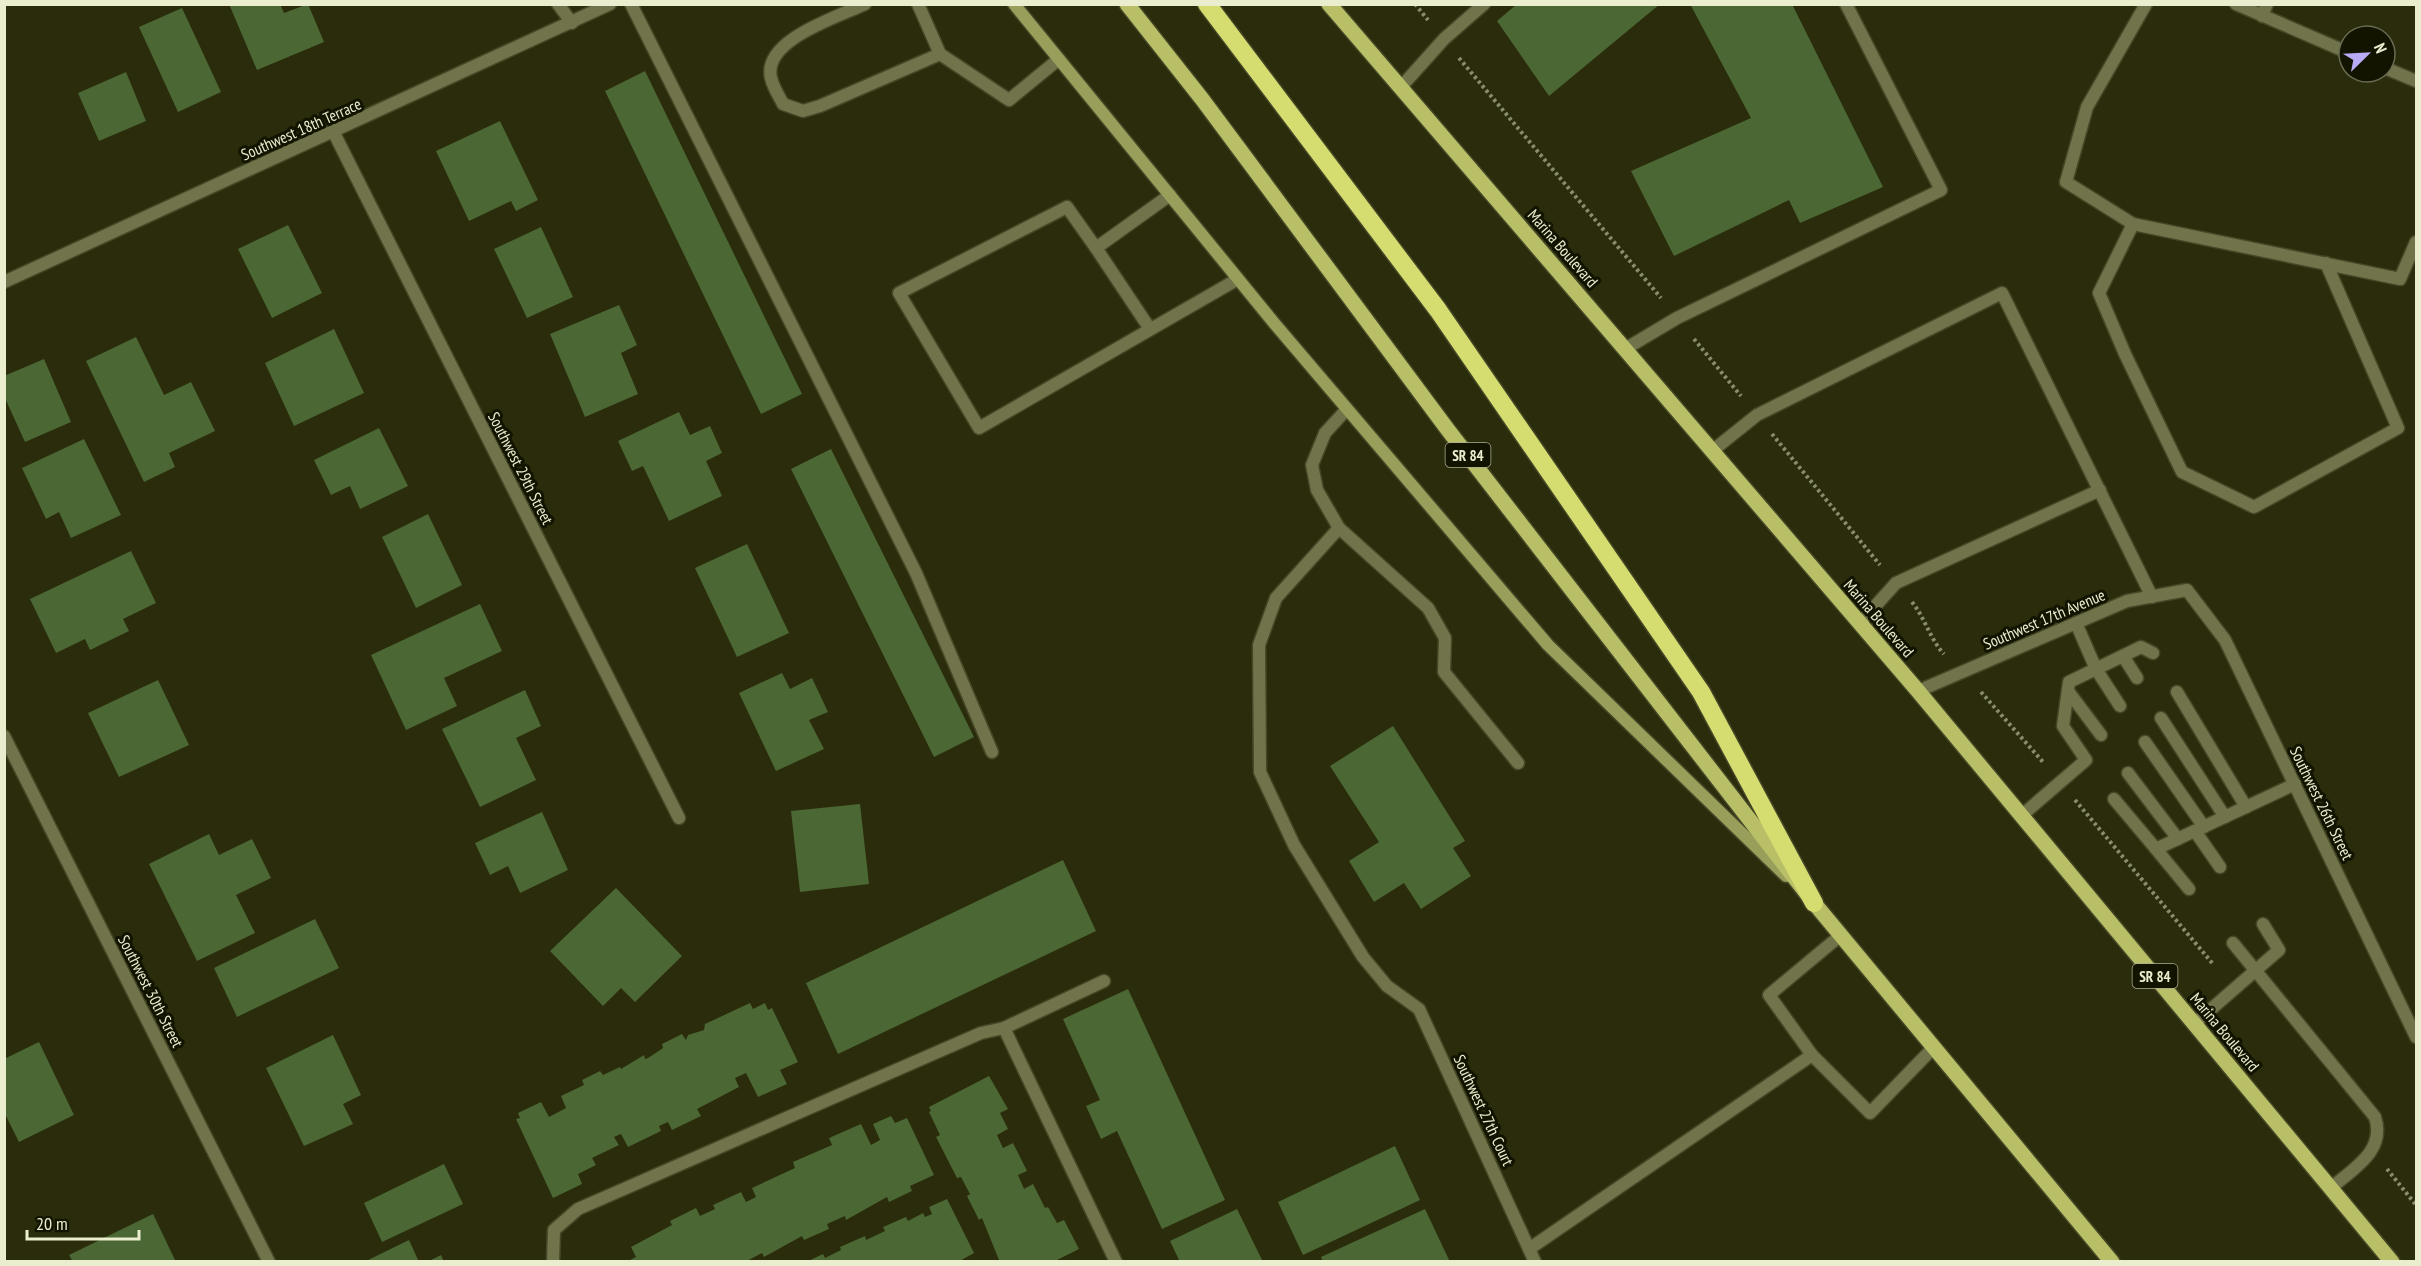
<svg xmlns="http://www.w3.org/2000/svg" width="2421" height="1266" font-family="'PT Sans Narrow',sans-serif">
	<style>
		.building { fill: #4b6733 }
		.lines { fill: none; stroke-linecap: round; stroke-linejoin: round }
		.service-casing { stroke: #454726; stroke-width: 15 }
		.minor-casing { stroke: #454726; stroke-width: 15 }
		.secondary-casing { stroke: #454726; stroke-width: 15 }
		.primary-casing { stroke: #454726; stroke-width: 18 }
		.motorway-casing { stroke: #454726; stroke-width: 21 }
		.path { stroke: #8a8d6c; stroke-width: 4; stroke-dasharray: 3 3; stroke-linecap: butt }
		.service { stroke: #71744b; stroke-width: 12 }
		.minor { stroke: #71744b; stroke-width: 12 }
		.secondary { stroke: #999f5b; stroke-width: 12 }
		.primary { stroke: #b9bf67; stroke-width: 15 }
		.motorway { stroke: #d5dd71; stroke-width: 18 }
		.labels { text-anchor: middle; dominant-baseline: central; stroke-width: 6; stroke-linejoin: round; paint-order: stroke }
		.shield { fill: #131400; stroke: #aaad90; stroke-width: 1.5 }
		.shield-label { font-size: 15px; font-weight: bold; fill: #eaeece }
		.street-label { font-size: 16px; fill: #eaeece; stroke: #131400 }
	</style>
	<rect width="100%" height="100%" fill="#2a2c0b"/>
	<!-- building -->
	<g class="building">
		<path d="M229 4H280L284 13 308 4 324 42 257 70Z"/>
		<path d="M1517 4H1660L1549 96 1497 21Z"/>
		<path d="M1690 4H1792L1883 187 1800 223 1789 200 1674 256 1631 171 1751 118Z"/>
		<path d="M182 8 221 92 178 112 139 27Z"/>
		<path d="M645 71 802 394 761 414 605 91Z"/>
		<path d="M126 72 146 121 99 141 78 93Z"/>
		<path d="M500 121 538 200 516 211 511 201 469 221 436 151Z"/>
		<path d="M288 225 322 293 272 318 238 249Z"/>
		<path d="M541 227 573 297 527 318 494 249Z"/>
		<path d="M619 305 637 345 621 353 638 394 585 417 550 334Z"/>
		<path d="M334 329 364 393 294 426 265 363Z"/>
		<path d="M136 337 164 395 191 382 215 431 169 453 175 467 144 482 86 361Z"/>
		<path d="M44 359 71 422 25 442 4 396V376Z"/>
		<path d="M679 412 690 435 710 426 722 453 706 461 722 496 669 521 643 466 632 471 618 441Z"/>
		<path d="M379 428 408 486 360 509 350 486 331 495 314 460Z"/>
		<path d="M84 439 121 515 71 538 59 512 46 519 22 468Z"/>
		<path d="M831 449 974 737 934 757 791 469Z"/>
		<path d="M428 514 462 585 416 608 382 537Z"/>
		<path d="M747 544 789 633 737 657 695 568Z"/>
		<path d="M131 551 156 603 123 619 129 631 90 650 85 639 56 653 30 599Z"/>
		<path d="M480 604 502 651 444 678 457 706 406 730 371 655Z"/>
		<path d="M782 673 790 689 812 678 828 712 809 720 824 749 776 771 739 693Z"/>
		<path d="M158 680 189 745 119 777 88 713Z"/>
		<path d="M525 690 541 726 516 738 536 780 480 807 442 729Z"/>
		<path d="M1393 726 1465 841 1453 848 1471 876 1421 909 1404 883 1374 902 1349 861 1379 842 1330 766Z"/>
		<path d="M860 804 869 884 800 892 791 811Z"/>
		<path d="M542 812 568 870 520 893 508 866 490 875 475 843Z"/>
		<path d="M209 834 219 855 252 839 271 878 236 895 255 933 197 961 149 864Z"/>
		<path d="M1063 860 1096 931 838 1054 806 983Z"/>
		<path d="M616 888 682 956 635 1002 621 988 603 1006 550 951Z"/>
		<path d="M315 919 339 968 237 1017 214 968Z"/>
		<path d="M1128 989 1225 1200 1162 1229 1117 1131 1101 1139 1086 1106 1100 1100 1063 1019Z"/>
		<path d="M750 1003 753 1009 765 1003 768 1010 772 1008 798 1062 780 1070 787 1084 758 1097 746 1073 735 1078 739 1087 697 1109 701 1116 672 1130 668 1122 659 1126 661 1131 628 1147 621 1134 614 1137 619 1145 592 1158 596 1165 578 1174 582 1184 553 1198 516 1119 520 1118 518 1113 541 1102 549 1117 566 1108 561 1096 584 1085 582 1080 600 1071 603 1075 620 1067 621 1069 644 1055 645 1059 648 1058 663 1048 662 1044 682 1034 686 1040 688 1035 704 1030 705 1024Z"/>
		<path d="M333 1035 361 1095 343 1104 353 1124 304 1146 266 1068Z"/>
		<path d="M39 1042 74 1115 19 1142 4 1112V1059Z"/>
		<path d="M989 1076 1008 1109 1000 1113 1008 1129 997 1135 1003 1148 1013 1143 1027 1171 1018 1175 1024 1189 1033 1184 1045 1208 1048 1207 1057 1223 1064 1220 1079 1249 1053 1262 999 1260 982 1218 979 1220 967 1196 970 1194 961 1177 957 1178 936 1137 940 1135 929 1112 931 1111 929 1107Z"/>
		<path d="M891 1116 895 1123 907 1118 934 1175 910 1186 912 1191 889 1202 887 1197 846 1220 845 1216 827 1224 829 1229 804 1240 802 1236 764 1257 762 1253 745 1262H626L636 1257 631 1247 672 1225 670 1221 696 1208 700 1216 715 1209 713 1205 741 1192 746 1202 756 1197 752 1188 795 1168 793 1162 832 1145 829 1138 861 1124 871 1145 880 1140 873 1124Z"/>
		<path d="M1395 1146 1420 1200 1303 1255 1278 1202Z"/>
		<path d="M444 1164 463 1204 382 1242 364 1203Z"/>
		<path d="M947 1199 974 1253 958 1262H806L823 1254 825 1258 841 1250 840 1247 865 1236 866 1240 885 1231 883 1227 906 1217 908 1221 923 1213 925 1217 932 1214 929 1207Z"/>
		<path d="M1237 1209 1263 1262H1180L1170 1241Z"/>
		<path d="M1425 1209 1450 1262H1323L1321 1257Z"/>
		<path d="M153 1214 176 1262H73L69 1255Z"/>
		<path d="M409 1240 419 1262H364Z"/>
		<path d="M441 1255 444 1262H427Z"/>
	</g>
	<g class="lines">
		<!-- service casing -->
		<g class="service-casing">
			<g id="service">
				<path d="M631 4 916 573 992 752"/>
				<path d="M865 4C838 17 762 40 771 78 773 87 779 96 783 104L803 111 820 106 940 54 1009 100 1059 59"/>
				<path d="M918 4 940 54"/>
				<path d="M2236 4 2349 53"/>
				<path d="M2262 16 2267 4"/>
				<path d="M2385 68 2416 81"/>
				<path d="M1401 87 1444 39 1484 4"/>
				<path d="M1170 195 1096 248 1067 207 899 293 979 428 1238 279"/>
				<path d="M2133 224 2066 182 2087 107 2146 4"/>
				<path d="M1096 248 1150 329"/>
				<path d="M2326 263 2398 428 2254 507 2182 472 2125 354 2099 293 2133 224C2222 242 2311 260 2400 279L2416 242"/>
				<path d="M1625 349 1677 318 1941 190 1846 4"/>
				<path d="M1347 409 1325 433 1312 465 1317 490 1339 528 1428 608 1445 638 1444 672 1518 763"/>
				<path d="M1712 451 1757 415 2002 293 2152 597"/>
				<path d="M1339 528 1276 598 1259 645 1260 772 1294 845 1363 957 1387 986"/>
				<path d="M1860 623 1896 583 2100 490"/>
				<path d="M2076 623 2096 669 2120 706"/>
				<path d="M2123 656 2137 678"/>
				<path d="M2068 691 2101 735"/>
				<path d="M2177 692 2246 807"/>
				<path d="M2161 718 2225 817"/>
				<path d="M2145 742 2204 827"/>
				<path d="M2128 773 2178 839"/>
				<path d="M2114 799 2156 849"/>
				<path d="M2021 816 2086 760 2063 726 2069 682 2141 647 2153 653"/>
				<path d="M2195 831 2220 867"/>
				<path d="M2189 889 2156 849 2295 784"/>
				<path d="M1841 935 1769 995 1812 1055 1870 1113 1934 1047"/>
				<path d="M2233 943 2375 1117C2386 1151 2354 1168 2331 1188"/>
				<path d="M2194 1024 2279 950 2263 924"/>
				<path d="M1529 1249 1812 1055"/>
			</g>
		</g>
		<!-- minor casing -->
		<g class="minor-casing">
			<g id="minor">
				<path d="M558 4 572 23"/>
				<path d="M334 133 679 818"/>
				<path d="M4 282 610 4"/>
				<path d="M1918 691 2127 601 2187 590 2225 640 2416 1037"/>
				<path d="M4 736 269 1262"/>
				<path d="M1387 986 1419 1009 1535 1262"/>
				<path d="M1004 1028 1116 1262"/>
				<path d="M553 1262 554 1230 578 1209 981 1033 1004 1028 1104 981"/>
			</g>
		</g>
		<!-- secondary casing -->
		<g class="secondary-casing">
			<path id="secondary" d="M1014 4 1274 323 1548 645 1786 876"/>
		</g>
		<!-- primary casing -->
		<g class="primary-casing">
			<g id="primary">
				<path d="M1127 4 1202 99 1448 430 1814 903 2112 1262"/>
				<path d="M1329 4 1918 691 2392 1262"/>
			</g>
		</g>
		<!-- motorway casing -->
		<g class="motorway-casing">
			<path id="motorway" d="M1207 4 1438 310 1701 692 1814 903"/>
		</g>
		<!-- path -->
		<g class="path">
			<path d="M1415 4 1428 20"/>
			<path d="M1459 58 1661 298"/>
			<path d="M1694 339 1741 396"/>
			<path d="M1772 434 1880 565"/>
			<path d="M1912 602C1925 618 1930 639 1944 654"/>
			<path d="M1981 692 2043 762"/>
			<path d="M2075 800 2213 964"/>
			<path d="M2387 1169 2416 1205"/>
		</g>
		<!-- service -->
		<use href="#service" class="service"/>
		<!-- minor -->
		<use href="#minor" class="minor"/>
		<!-- secondary -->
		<use href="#secondary" class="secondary"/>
		<!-- primary -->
		<use href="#primary" class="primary"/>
		<!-- motorway -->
		<use href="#motorway" class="motorway"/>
	</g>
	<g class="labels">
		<!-- shield labels -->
		<g class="shield">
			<rect x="1445.5" y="443" width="45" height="24" rx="4.5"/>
			<rect x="2132.5" y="964" width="45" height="24" rx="4.5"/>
		</g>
		<g class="shield-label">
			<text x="1468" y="455">SR 84</text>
			<text x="2155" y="976">SR 84</text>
		</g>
		<!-- street labels -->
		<g class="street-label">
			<text transform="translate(301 129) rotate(-24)">Southwest 18th Terrace</text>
			<text transform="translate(1563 248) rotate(49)">Marina Boulevard</text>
			<text transform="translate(521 468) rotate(63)">Southwest 29th Street</text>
			<text transform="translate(1879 618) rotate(49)">Marina Boulevard</text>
			<text transform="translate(2044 619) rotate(-23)">Southwest 17th Avenue</text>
			<text transform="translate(2322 803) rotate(64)">Southwest 26th Street</text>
			<text transform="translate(151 991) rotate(63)">Southwest 30th Street</text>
			<text transform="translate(2225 1032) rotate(50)">Marina Boulevard</text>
			<text transform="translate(1484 1110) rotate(65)">Southwest 27th Court</text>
		</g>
	</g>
	<!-- border -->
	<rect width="2421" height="1266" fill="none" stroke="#eaeece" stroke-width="12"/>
	<!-- north arrow -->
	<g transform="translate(2367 54) rotate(66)"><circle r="28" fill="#131400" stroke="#696b52" stroke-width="1.5"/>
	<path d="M0-4.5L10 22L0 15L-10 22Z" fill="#b9abf7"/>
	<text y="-9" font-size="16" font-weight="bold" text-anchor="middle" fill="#eaeece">N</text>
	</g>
	<!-- scale -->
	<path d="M27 1230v9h112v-9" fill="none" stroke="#eaeece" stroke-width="3"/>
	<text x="36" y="1230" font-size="18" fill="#eaeece" stroke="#131400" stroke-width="4.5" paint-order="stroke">20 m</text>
</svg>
